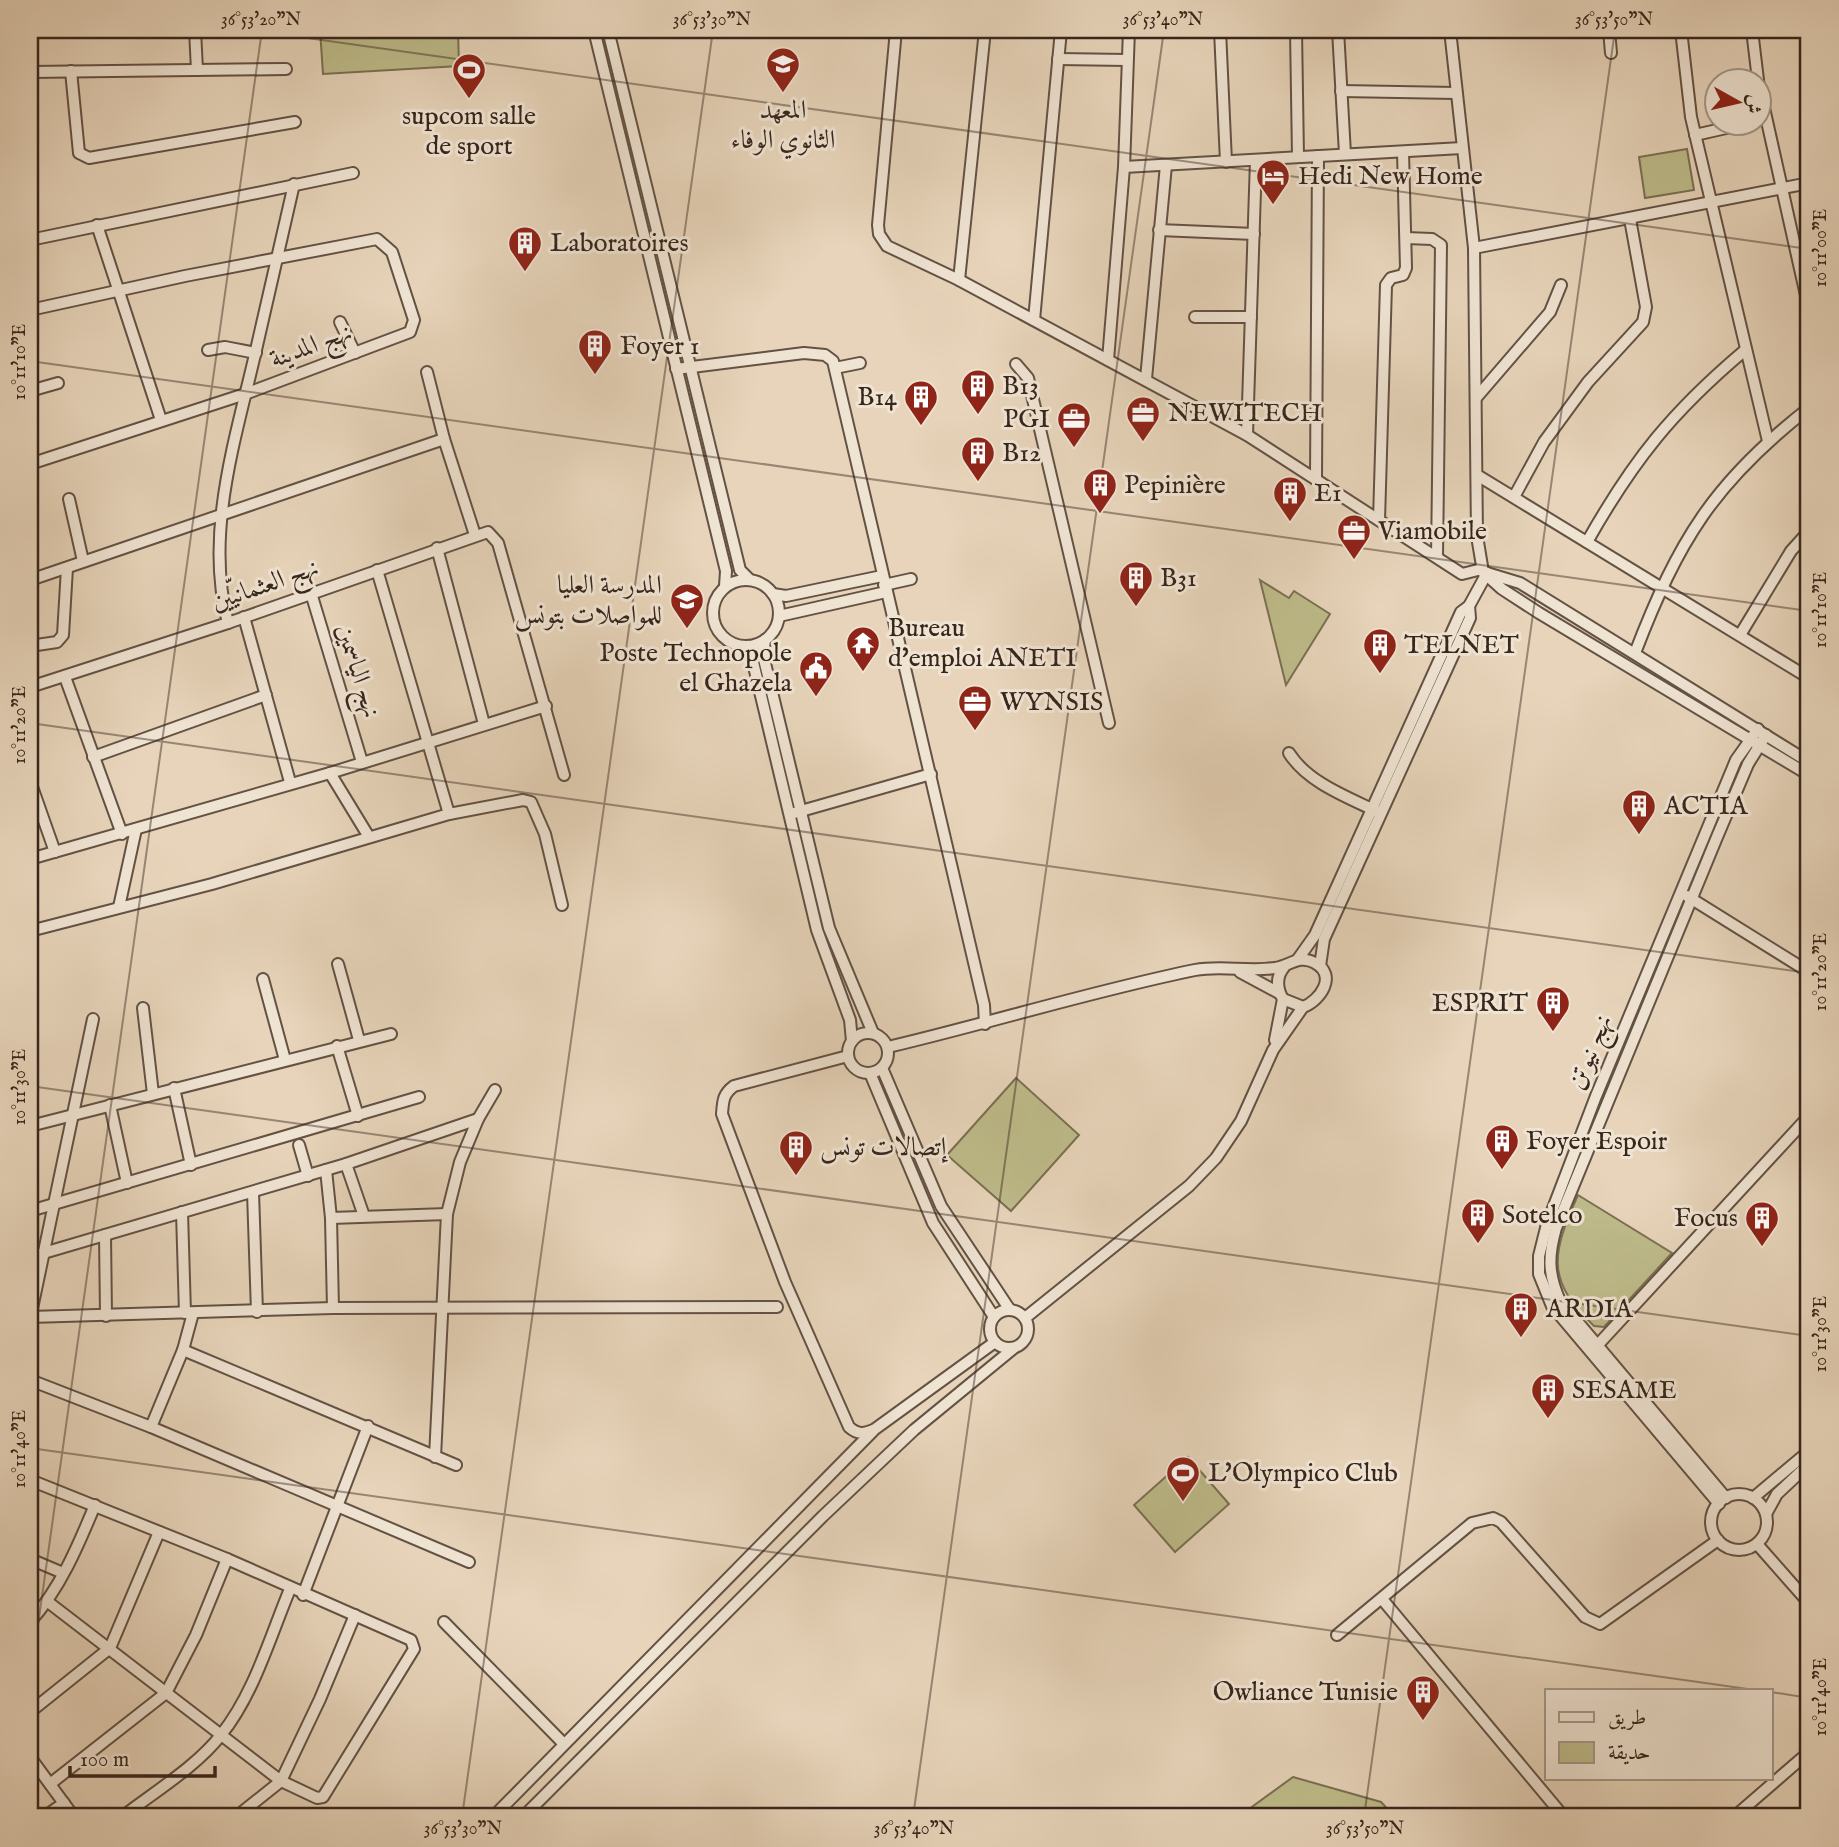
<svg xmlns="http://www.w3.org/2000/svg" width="1839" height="1847" font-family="'IM FELL English',Amiri,serif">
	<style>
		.green { fill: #bebb8a; stroke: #7a7053; stroke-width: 2 }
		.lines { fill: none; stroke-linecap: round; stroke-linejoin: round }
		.street-casing { stroke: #635244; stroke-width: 14 }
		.street { stroke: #efe3d2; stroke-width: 10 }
		.ticks { fill: none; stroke: #37261c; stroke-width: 2; stroke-opacity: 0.45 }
		.labels { text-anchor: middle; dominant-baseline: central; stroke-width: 6; stroke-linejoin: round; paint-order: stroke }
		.poi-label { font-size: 26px; fill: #37261c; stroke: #efe3d2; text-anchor: start }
		.street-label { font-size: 26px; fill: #37261c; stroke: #efe3d2 }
		.neatline { fill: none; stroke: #37261c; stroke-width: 2.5 }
		.ticks-label { font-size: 18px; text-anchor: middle; fill: #37261c }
	</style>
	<rect width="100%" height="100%" fill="#e7d4ba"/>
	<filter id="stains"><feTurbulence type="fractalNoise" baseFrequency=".00286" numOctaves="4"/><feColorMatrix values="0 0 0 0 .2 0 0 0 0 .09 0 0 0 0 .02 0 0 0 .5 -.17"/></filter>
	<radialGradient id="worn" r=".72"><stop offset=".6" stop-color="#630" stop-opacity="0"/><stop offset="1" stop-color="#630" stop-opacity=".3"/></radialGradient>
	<!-- green -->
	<g class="green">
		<path d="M320 30H458L459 66 323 74Z"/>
		<path d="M1687 149 1694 190 1645 198 1639 157Z"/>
		<path d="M1260 580 1289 598 1294 591 1330 614 1286 685Z"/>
		<path d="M1016 1078 1079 1135 1011 1211 947 1155Z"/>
		<path d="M1578 1195 1672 1253 1604 1327 1594 1326C1545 1280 1552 1253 1578 1195Z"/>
		<path d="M1188 1457 1229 1504 1175 1552 1134 1505Z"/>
		<path d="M1293 1777 1381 1802 1395 1817H1238Z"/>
	</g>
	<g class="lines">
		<!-- street casing -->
		<g class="street-casing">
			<g id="street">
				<path d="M195 30 197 70"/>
				<path d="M594 30 726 571 725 586"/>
				<path d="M608 30 740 570 750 580"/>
				<path d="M896 30 878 225 879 234 887 246 959 280 1247 435 1462 574 1482 569"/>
				<path d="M1220 30 1226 162"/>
				<path d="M1296 30 1298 157"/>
				<path d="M1338 30 1345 154"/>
				<path d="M1450 30 1474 248 1477 536 1483 572 1502 589 1539 613 1809 775"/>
				<path d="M1609 30 1611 53"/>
				<path d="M1681 30 1691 117 1768 441"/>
				<path d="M1752 30 1758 80"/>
				<path d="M1058 59 1127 60"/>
				<path d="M71 71 79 153 89 158 295 122"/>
				<path d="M30 72 286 69"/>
				<path d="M1758 81 1809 309"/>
				<path d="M1341 91 1456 93"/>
				<path d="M1695 135 1753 122"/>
				<path d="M1124 167 1462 148"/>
				<path d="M97 225 161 420"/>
				<path d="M1159 230 1254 234"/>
				<path d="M1406 238 1432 239 1441 245 1437 557"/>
				<path d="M30 240 353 173"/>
				<path d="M1474 248 1809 183"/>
				<path d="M959 280 985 30"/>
				<path d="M30 310 185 276 377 239 392 252 414 320 410 332 245 394 30 464"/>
				<path d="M1195 317H1251"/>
				<path d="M1034 320 1061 30"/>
				<path d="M340 322 355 353"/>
				<path d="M208 350 225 347 256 353"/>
				<path d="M1108 360 1124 167 1129 30"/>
				<path d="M1016 364 1028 378 1109 723"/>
				<path d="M835 368 860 363"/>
				<path d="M676 369 804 353 825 355 833 361 984 1005 985 1024"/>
				<path d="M427 372 444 439 475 535"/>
				<path d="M1146 379 1166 165"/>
				<path d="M30 391 58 383"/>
				<path d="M1476 398 1550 312 1561 285"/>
				<path d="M1247 435 1256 160"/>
				<path d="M1477 475 1809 678"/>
				<path d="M1316 477 1318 156"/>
				<path d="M1514 497 1544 442 1588 382 1643 322 1646 307 1630 219"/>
				<path d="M69 499 83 561"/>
				<path d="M1379 520 1386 285 1391 278 1403 275 1406 268 1403 152"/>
				<path d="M1587 542C1634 459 1672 412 1744 351"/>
				<path d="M437 548 484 724"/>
				<path d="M1487 573 1520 583 1809 762"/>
				<path d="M30 580 444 439"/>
				<circle cx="746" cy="613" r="33"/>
				<path d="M884 585 911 579"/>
				<path d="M311 593 362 762"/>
				<path d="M773 594 786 596 882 576"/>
				<path d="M779 616 886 592"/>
				<path d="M244 617 290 782"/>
				<path d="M228 623C204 533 236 438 256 350 269 295 281 239 294 184"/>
				<path d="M1740 635 1791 551 1809 531"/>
				<path d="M765 640 763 655 829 928 873 1033"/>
				<path d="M30 646 57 642 63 635 67 568"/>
				<path d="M744 647 752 658 817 930 850 1020 852 1041"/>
				<path d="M1635 653C1678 541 1714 482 1809 408"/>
				<path d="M65 677 122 834"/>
				<path d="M30 687 228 623 488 532 498 543 564 775"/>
				<path d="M1289 753C1307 782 1347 797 1376 811"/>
				<path d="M93 757 266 695"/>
				<path d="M330 773 369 837"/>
				<path d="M30 781 55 852"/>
				<path d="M794 813 931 774"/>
				<path d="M449 814 523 800 531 802 545 834 562 905"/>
				<path d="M30 859 330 773 546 706"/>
				<path d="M1687 896 1809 972"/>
				<path d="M119 907 136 829"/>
				<path d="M30 931 212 884 449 814 377 570"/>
				<path d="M1298 959 1315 935 1461 612 1469 606 1487 573"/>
				<path d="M338 964 359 1040"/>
				<path d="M1320 966 1324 939 1470 618 1469 606"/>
				<path d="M1240 972 1279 993"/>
				<path d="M263 979 285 1060"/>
				<path d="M143 1008 153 1094"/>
				<circle cx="868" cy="1053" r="20"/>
				<path d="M1275 1040 1283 999"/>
				<path d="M337 1046 358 1116"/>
				<path d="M888 1047C990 1023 1092 991 1195 970 1221 965 1248 972 1275 968 1290 966 1299 954 1315 963 1338 975 1320 1001 1303 1007L1283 999C1276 987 1276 976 1285 966"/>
				<path d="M848 1056 734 1086C723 1094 723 1101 722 1114L785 1282 849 1427C858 1435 864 1434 875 1429L995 1342"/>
				<path d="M882 1068 941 1206 1010 1310"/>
				<path d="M870 1073 933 1223 994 1317"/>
				<path d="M174 1088 191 1165"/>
				<path d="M110 1105 127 1183"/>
				<path d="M30 1126 391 1034"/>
				<path d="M299 1145 308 1176"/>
				<path d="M346 1164 364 1216"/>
				<path d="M326 1170 331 1218 333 1308"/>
				<path d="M253 1192 257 1312"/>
				<path d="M30 1211 419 1097"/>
				<path d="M182 1212 185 1313"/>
				<path d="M331 1218 447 1214"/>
				<path d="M105 1235 106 1316"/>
				<path d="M30 1257 346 1164 478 1119"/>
				<circle cx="1009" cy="1329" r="19"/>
				<path d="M30 1317 333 1308 777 1307"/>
				<path d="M30 1318 93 1019"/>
				<path d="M1025 1318 1189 1186 1216 1158 1241 1121 1273 1050 1303 1007"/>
				<path d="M1594 1349 1809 1116"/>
				<path d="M183 1350 456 1465"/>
				<path d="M30 1380 151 1427 469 1562"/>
				<path d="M151 1427 183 1350 193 1313"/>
				<path d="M435 1457 447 1214 460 1162 478 1119 495 1090"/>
				<path d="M30 1480 227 1559 411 1640 414 1649 323 1797 317 1798 281 1781 48 1602"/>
				<circle cx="1739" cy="1522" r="28"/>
				<path d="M1726 1498 1560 1301C1548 1274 1548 1256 1556 1228L1717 837 1748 764 1766 735"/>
				<path d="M1753 1498 1809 1451"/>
				<path d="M1719 1504 1552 1306 1539 1274V1256L1547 1224 1596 1096 1736 760 1758 729"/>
				<path d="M1766 1514 1777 1494 1809 1464"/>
				<path d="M1757 1544 1809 1603"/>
				<path d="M30 1559 63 1573"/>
				<path d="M303 1595 368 1426"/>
				<path d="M1382 1599 1564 1817"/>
				<path d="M30 1622C60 1589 78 1546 95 1505"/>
				<path d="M444 1622 563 1743"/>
				<path d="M1337 1635 1472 1523 1493 1518 1501 1522 1585 1617 1600 1624 1718 1540"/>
				<path d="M30 1712 110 1648 159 1532"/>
				<path d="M30 1757 74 1817"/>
				<path d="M50 1784 166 1693 196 1635 227 1559"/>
				<path d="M44 1817 64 1803"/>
				<path d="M122 1817C154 1792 196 1767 221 1735 254 1694 270 1637 290 1589"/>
				<path d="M236 1817 281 1781 320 1699 355 1615"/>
				<path d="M493 1817 873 1431"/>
				<path d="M523 1817 823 1516 914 1430 1014 1348"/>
				<path d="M1734 1817 1809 1752"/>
			</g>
		</g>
		<!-- street -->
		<use href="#street" class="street"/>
	</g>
	<!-- ticks -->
	<path class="ticks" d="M250 30 1809 249M30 361 1809 611M30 723 1809 973M30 1086 1809 1336M30 1448 1762 1691M30 1682 262 30M1771 1692 1809 1698M30 1810 81 1817M462 1817 713 30M913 1817 1164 30M1364 1817 1615 30"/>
	<!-- icons -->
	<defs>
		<g id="school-pin" transform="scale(1.75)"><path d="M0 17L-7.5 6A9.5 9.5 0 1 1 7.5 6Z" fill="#8f2418" stroke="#efe3d2"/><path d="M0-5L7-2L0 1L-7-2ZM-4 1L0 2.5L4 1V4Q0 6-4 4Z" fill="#fff"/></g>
		<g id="stadium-pin" transform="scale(1.75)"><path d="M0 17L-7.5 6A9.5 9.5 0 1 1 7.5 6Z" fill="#8f2418" stroke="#efe3d2"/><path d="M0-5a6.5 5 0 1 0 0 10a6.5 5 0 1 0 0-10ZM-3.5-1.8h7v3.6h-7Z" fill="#fff"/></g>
		<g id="hotel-pin" transform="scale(1.75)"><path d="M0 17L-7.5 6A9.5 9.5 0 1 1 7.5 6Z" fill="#8f2418" stroke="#efe3d2"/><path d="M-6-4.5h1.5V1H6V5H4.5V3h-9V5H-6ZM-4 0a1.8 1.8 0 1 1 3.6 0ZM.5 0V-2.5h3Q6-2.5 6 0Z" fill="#fff"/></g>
		<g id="building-pin" transform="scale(1.75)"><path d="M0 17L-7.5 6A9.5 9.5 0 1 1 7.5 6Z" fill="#8f2418" stroke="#efe3d2"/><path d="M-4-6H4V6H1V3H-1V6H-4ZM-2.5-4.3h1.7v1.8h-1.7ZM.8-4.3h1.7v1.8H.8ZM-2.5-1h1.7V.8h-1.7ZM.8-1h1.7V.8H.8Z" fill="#fff"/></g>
		<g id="office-pin" transform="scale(1.75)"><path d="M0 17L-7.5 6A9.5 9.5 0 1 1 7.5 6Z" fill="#8f2418" stroke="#efe3d2"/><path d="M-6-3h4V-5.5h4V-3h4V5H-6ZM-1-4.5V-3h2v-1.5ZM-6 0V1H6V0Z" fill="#fff"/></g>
		<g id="temple-pin" transform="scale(1.75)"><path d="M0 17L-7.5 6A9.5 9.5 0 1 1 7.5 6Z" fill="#8f2418" stroke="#efe3d2"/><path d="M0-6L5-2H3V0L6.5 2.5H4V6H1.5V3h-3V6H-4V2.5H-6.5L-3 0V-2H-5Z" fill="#fff"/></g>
		<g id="civic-pin" transform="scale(1.75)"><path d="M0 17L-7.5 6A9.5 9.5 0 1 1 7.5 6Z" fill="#8f2418" stroke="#efe3d2"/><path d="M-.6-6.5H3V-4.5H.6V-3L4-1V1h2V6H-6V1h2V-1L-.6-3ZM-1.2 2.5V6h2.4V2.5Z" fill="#fff"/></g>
	</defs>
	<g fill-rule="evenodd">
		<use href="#school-pin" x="783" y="64"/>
		<use href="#stadium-pin" x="469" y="70"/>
		<use href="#hotel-pin" x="1273" y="176"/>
		<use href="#building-pin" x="525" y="243"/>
		<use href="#building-pin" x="595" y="346"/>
		<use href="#building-pin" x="978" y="386"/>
		<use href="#building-pin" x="921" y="397"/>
		<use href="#office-pin" x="1143" y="413"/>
		<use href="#office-pin" x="1074" y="419"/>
		<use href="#building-pin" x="978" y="453"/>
		<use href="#building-pin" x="1100" y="485"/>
		<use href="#building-pin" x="1290" y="493"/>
		<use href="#office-pin" x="1354" y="531"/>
		<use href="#building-pin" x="1136" y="578"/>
		<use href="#school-pin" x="687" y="600"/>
		<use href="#temple-pin" x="863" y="643"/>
		<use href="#building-pin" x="1380" y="645"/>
		<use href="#civic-pin" x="816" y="668"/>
		<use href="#office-pin" x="975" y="702"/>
		<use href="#building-pin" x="1639" y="806"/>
		<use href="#building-pin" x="1553" y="1003"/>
		<use href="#building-pin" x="1502" y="1141"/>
		<use href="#building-pin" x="796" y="1147"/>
		<use href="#building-pin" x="1478" y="1215"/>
		<use href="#building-pin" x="1762" y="1218"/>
		<use href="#building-pin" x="1521" y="1309"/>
		<use href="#building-pin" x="1548" y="1390"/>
		<use href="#stadium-pin" x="1183" y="1473"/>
		<use href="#building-pin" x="1423" y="1692"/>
	</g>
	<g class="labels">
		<!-- poi labels -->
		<g class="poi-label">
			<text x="783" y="110" text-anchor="middle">المعهد<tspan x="783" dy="30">الثانوي الوفاء</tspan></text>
			<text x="469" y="116" text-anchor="middle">supcom salle<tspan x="469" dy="30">de sport</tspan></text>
			<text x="1298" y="176">Hedi New Home</text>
			<text x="550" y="243">Laboratoires</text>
			<text x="620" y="346">Foyer 1</text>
			<text x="1002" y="386">B13</text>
			<text x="897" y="397" text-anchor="end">B14</text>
			<text x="1168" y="413">NEWITECH</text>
			<text x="1050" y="419" text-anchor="end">PGI</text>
			<text x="1002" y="453">B12</text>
			<text x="1124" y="485">Pepinière</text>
			<text x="1314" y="493">E1</text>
			<text x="1378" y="531">Viamobile</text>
			<text x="1160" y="578">B31</text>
			<text x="662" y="585" text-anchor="end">المدرسة العليا<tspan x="662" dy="30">للمواصلات بتونس</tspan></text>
			<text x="888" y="628">Bureau<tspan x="888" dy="30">d'emploi ANETI</tspan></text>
			<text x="1404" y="645">TELNET</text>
			<text x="792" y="653" text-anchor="end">Poste Technopole<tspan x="792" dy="30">el Ghazela</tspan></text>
			<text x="1000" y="702">WYNSIS</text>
			<text x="1664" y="806">ACTIA</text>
			<text x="1528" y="1003" text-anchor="end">ESPRIT</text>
			<text x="1526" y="1141">Foyer Espoir</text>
			<text x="820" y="1147">إتصالات تونس</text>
			<text x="1502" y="1215">Sotelco</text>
			<text x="1738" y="1218" text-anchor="end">Focus</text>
			<text x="1546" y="1309">ARDIA</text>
			<text x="1572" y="1390">SESAME</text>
			<text x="1208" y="1473">L'Olympico Club</text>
			<text x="1398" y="1692" text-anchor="end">Owliance Tunisie</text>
		</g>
		<!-- street labels -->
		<g class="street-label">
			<text transform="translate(311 346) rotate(-20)">نهج المدينة</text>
			<text transform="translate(265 585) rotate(-19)">نهج العثمانيّين</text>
			<text transform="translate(358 671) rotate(73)">نهج الياسمين</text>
			<text transform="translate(1590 1052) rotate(-67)">نهج نيوتن</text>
		</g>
	</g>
	<!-- margin -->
	<rect width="1839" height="1847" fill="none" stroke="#e7d4ba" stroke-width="77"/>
	<!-- legend -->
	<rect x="1545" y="1689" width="228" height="91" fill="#efe3d2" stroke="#a59789" stroke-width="2"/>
	<rect x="1559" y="1712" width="35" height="10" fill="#efe3d2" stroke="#a59789" stroke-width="2"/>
	<text x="1608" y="1724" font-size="21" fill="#37261c">طريق</text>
	<rect x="1559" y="1742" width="35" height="21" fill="#bebb8a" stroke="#a59789" stroke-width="2"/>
	<text x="1608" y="1759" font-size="21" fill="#37261c">حديقة</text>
	<!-- north arrow -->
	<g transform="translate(1738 102) rotate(98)"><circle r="33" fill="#efe3d2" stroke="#a59789" stroke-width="2"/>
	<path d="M0-5L12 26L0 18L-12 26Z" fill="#8f2418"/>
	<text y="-10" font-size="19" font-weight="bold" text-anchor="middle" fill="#37261c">ش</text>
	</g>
	<!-- scale -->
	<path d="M70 1766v10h145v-10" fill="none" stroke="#37261c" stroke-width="3.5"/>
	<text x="80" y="1766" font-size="21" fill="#37261c" stroke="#efe3d2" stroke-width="5" paint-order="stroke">100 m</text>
	<rect x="38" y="38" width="1762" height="1770" class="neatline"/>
	<g class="ticks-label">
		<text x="261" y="25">36°53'20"N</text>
		<text x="712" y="25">36°53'30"N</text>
		<text x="1163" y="25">36°53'40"N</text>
		<text x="1614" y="25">36°53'50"N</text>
		<text transform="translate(1820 248) rotate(-90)" y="6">10°11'00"E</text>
		<text transform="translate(19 362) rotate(-90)" y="6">10°11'10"E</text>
		<text transform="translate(1820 610) rotate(-90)" y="6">10°11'10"E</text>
		<text transform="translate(19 725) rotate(-90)" y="6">10°11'20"E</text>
		<text transform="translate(1820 972) rotate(-90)" y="6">10°11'20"E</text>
		<text transform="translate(19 1087) rotate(-90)" y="6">10°11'30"E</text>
		<text transform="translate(1820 1334) rotate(-90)" y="6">10°11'30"E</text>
		<text transform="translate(19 1449) rotate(-90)" y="6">10°11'40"E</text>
		<text transform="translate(1820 1697) rotate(-90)" y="6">10°11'40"E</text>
		<text x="463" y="1834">36°53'30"N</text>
		<text x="914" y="1834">36°53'40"N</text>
		<text x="1365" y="1834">36°53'50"N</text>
	</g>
	<rect width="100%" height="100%" filter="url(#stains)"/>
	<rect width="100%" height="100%" fill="url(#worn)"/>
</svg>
